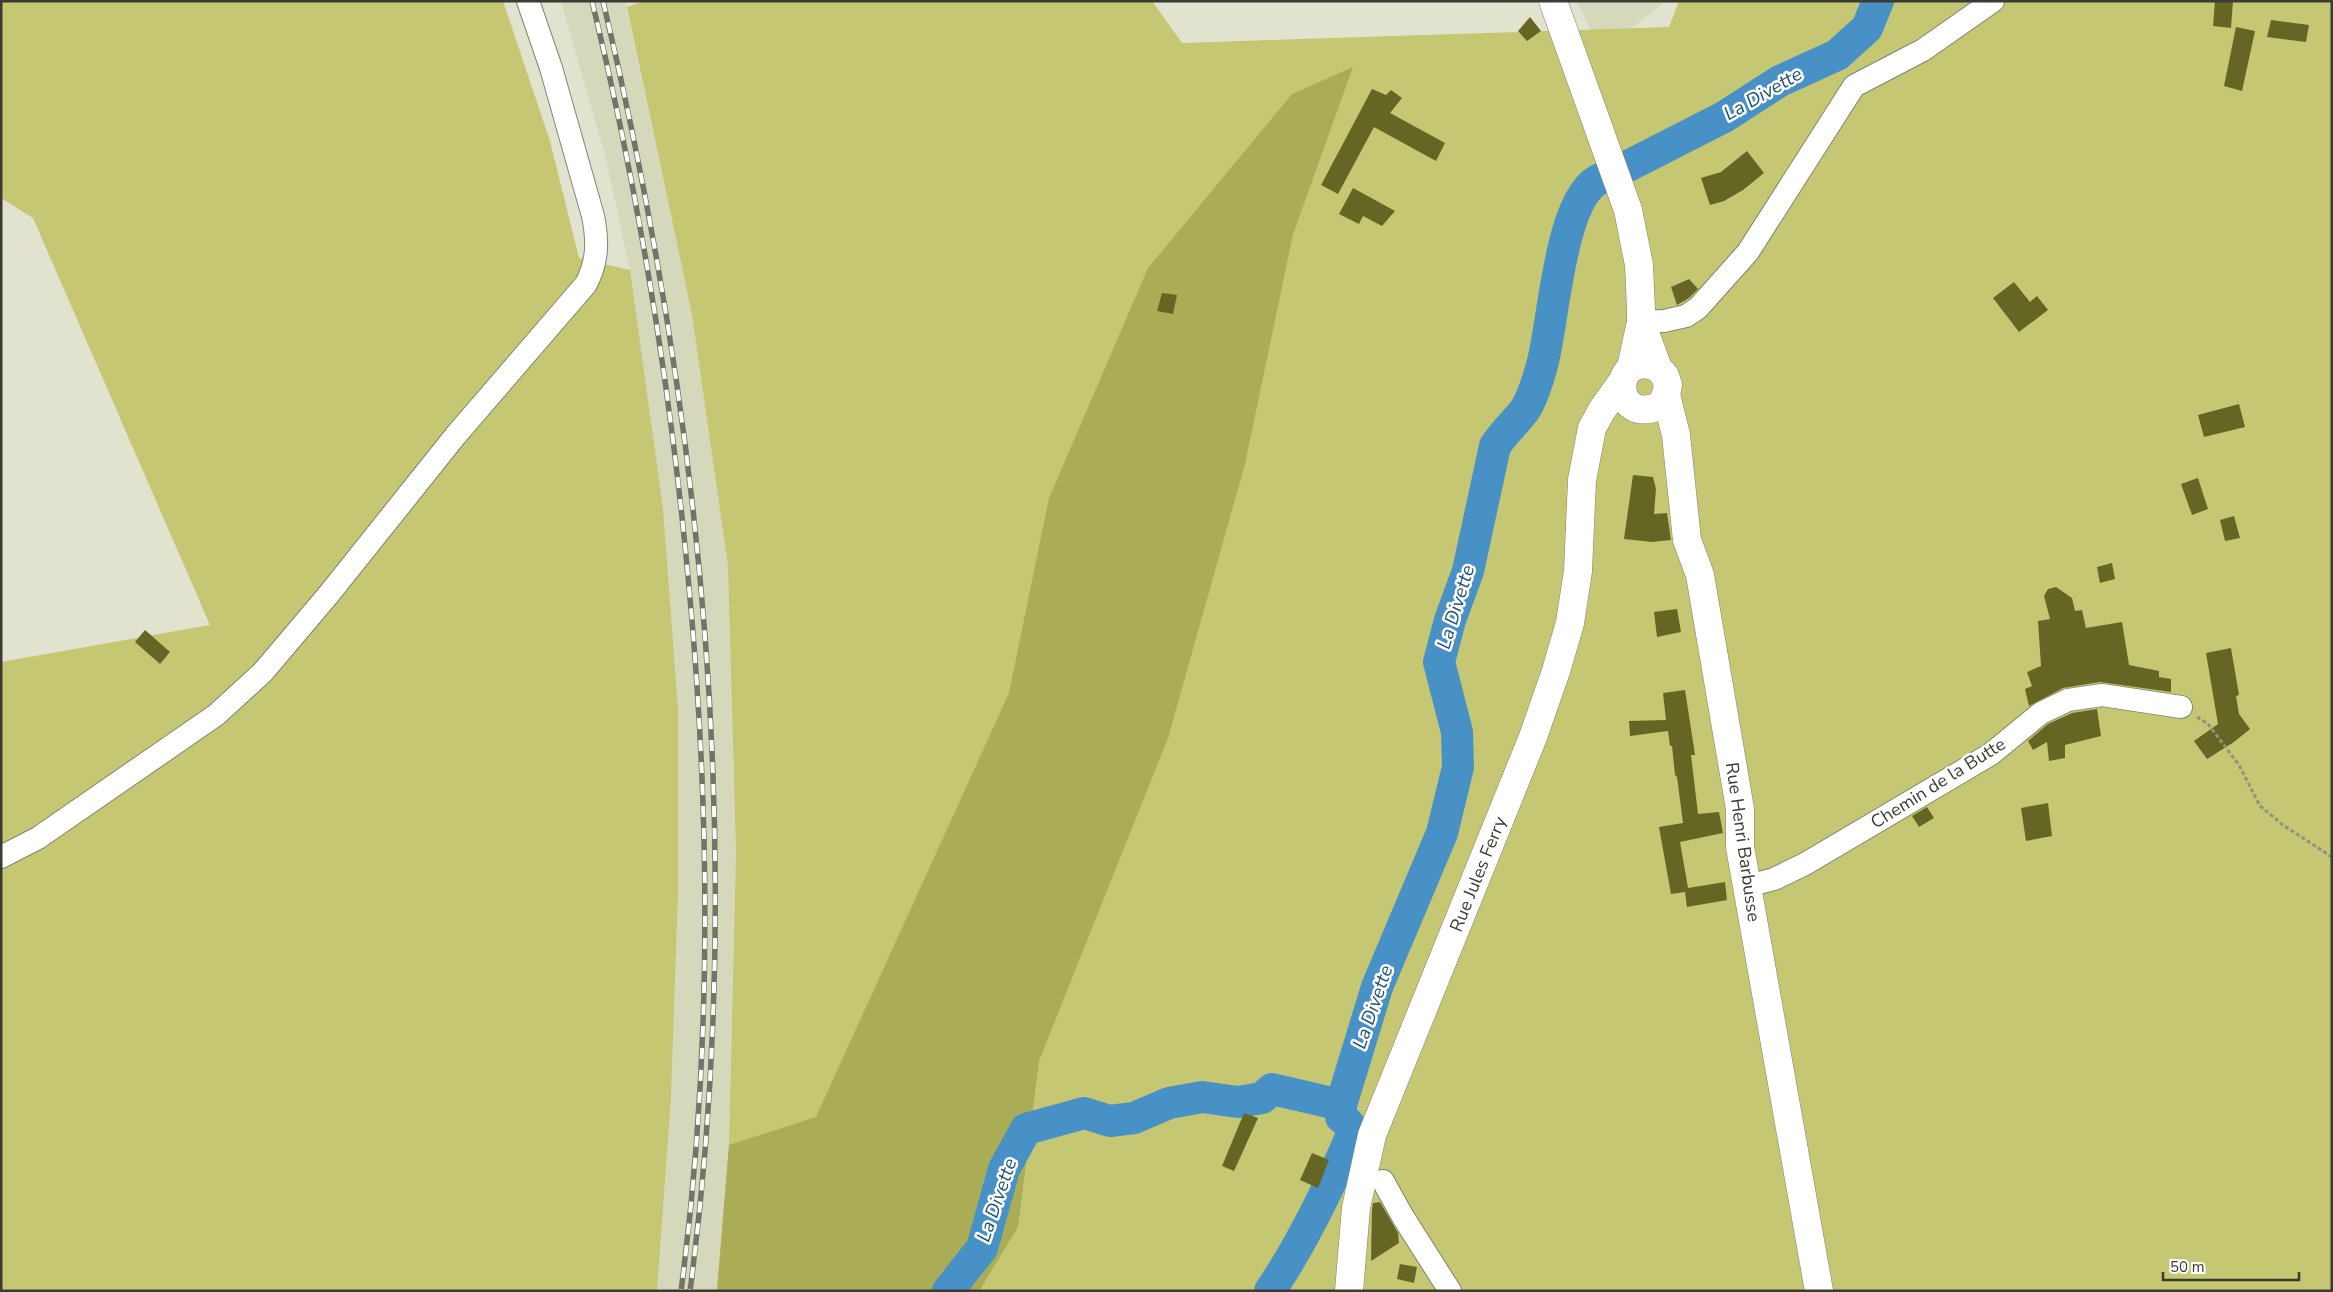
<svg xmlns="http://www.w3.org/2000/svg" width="2333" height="1292" font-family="'Nunito Sans',sans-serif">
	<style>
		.built { fill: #d6d8bc }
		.green { fill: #c5c772 }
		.forest { fill: #aaac56 }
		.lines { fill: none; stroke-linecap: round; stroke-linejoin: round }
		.river { stroke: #4891c7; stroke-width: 32 }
		.building { fill: #656624 }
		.minor-casing { stroke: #828471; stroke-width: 24 }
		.major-casing { stroke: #828471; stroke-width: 29 }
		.path { stroke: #919283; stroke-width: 3; stroke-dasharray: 4 2.5; stroke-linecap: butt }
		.minor { stroke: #fff; stroke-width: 22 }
		.major { stroke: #fff; stroke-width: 28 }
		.rail-casing { stroke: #737367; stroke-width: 5.5 }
		.rail { stroke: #fff; stroke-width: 4; stroke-dasharray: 11; stroke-linecap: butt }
		.labels { text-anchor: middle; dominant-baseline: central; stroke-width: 5; stroke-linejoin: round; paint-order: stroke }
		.street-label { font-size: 18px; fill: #3b3b33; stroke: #fff }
		.water-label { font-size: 19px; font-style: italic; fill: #1d5378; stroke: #fff }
	</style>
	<rect width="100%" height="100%" fill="#e2e3ce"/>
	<!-- built -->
	<g class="built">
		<path d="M561 1H625L692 315 728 566 736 852 729 1145 717 1291H657L671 1098 678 895V709L630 270 606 159Z"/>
		<path d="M1577 1H1666L1601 52Z"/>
	</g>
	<!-- green -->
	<g class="green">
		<path d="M1 1H503L550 141 579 258 630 270 663 509 678 709V895L671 1098 657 1291H1V662L210 625 33 218 1 198Z"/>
		<path d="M644 1H1152L1182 43 1669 27 1679 1H2332V1291H717L729 1145 736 852 728 566 692 315 627 7Z"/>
	</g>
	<!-- forest -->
	<path class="forest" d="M1353 67 1293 234 1245 464 1168 738 1039 1061 1018 1227 979 1291H717L729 1145 816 1117 1009 693 1049 498 1148 268 1292 94Z"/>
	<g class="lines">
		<!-- river -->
		<g class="river">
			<path d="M1628 166 1724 117 1780 81 1837 55 1867 28 1878 1"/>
			<path d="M948 1291 982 1248 1004 1169 1026 1129 1084 1113 1110 1121 1134 1118 1169 1103 1202 1097 1238 1102 1262 1098 1272 1089 1341 1105"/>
			<path d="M1270 1291C1303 1242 1328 1189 1352 1135L1349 1124 1341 1117V1105L1377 987 1442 833 1458 767 1457 732 1439 662 1450 620 1468 571 1495 446C1504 432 1514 424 1524 411 1531 402 1539 377 1542 365 1554 324 1559 194 1602 178"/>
		</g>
	</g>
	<!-- building -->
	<g class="building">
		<path d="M2215 1H2233L2231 28 2213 26Z"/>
		<path d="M1530 17 1541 31 1527 41 1518 31Z"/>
		<path d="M2271 20 2309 25 2306 42 2267 37Z"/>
		<path d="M2236 27 2255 31 2242 91 2224 86Z"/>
		<path d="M1372 89 1386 95 1391 90 1402 98 1390 113 1445 143 1436 161 1374 127 1338 194 1321 185Z"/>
		<path d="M1747 151 1764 173 1743 190 1724 201 1710 205 1701 178 1721 172Z"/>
		<path d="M1353 188 1395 211 1382 226 1363 216 1359 224 1339 214Z"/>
		<path d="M1689 279 1698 289 1689 298 1677 305 1671 287Z"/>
		<path d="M2014 282 2030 302 2037 296 2048 310 2019 332 1993 298Z"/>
		<path d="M1162 293 1177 295 1173 314 1157 311Z"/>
		<path d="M2239 404 2245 427 2204 437 2198 415Z"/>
		<path d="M1633 475 1653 477 1656 489 1654 514 1667 513 1671 540 1652 542 1624 539Z"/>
		<path d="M2198 478 2208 509 2192 515 2181 484Z"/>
		<path d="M2234 516 2240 538 2225 541 2220 520Z"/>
		<path d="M2112 563 2115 579 2100 583 2097 567Z"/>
		<path d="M2056 587 2072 598 2075 611 2082 610 2086 628 2122 622 2129 665 2159 671V677L2171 679V692L2100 682 2063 688 2029 706 2025 689 2032 686 2027 672 2041 666 2038 621 2050 619 2044 596 2048 589Z"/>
		<path d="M1677 609 1681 632 1657 637 1654 612Z"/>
		<path d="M145 630 170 652 160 664 135 642Z"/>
		<path d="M2231 648 2239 695 2236 696 2239 714 2250 729 2234 742 2207 759 2194 741 2218 724 2206 653Z"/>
		<path d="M1685 690 1695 755H1691L1698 814 1719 812 1723 833 1680 842 1688 888 1725 882 1727 900 1687 907 1685 892 1671 894 1659 827 1683 823 1677 777 1675 775 1672 746H1670L1668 731 1630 736 1629 721 1666 720 1663 693Z"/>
		<path d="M2097 709 2101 736 2065 745V758L2049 761 2047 742 2033 750 2028 741 2048 724 2072 713Z"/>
		<path d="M2048 803 2052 836 2026 841 2021 808Z"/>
		<path d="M1927 807 1934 818 1919 827 1912 816Z"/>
		<path d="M1244 1113 1258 1118 1234 1171 1222 1166Z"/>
		<path d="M1312 1153 1329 1160 1318 1188 1300 1180Z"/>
		<path d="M1380 1202 1398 1233 1399 1243 1371 1261 1372 1210 1373 1203Z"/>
		<path d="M1400 1264 1417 1267 1414 1283 1397 1279Z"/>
	</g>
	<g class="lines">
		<!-- minor casing -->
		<g class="minor-casing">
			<g id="minor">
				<path d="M1641 322 1664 321 1686 316 1698 308 1748 252 1854 86 1923 50 1993 1"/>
				<path d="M1 857 38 838 216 715 263 672 329 594 456 435 586 284C598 261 598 241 593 216L551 68 528 1"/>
				<path d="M1748 886 1774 879 1805 864 1991 754 2041 713 2068 700 2102 695 2181 707"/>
				<path d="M1383 1181 1403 1217 1450 1291"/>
			</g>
		</g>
		<!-- major casing -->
		<g class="major-casing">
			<g id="major">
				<path d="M1553 1 1628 210 1639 265 1641 310V322L1631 368"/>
				<path d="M1641 322 1658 368 1665 376 1668 385 1666 395 1661 405C1610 429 1610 347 1658 368"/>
				<path d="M1666 395 1676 435 1687 540 1700 575 1740 809V847L1819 1291"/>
				<path d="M1349 1291 1356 1208 1372 1135 1533 737 1556 671 1570 623 1578 571 1582 480 1592 428 1602 410 1622 382"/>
			</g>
		</g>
		<!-- path -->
		<path class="path" d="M2197 717 2208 724 2239 765 2260 806 2283 825 2332 857"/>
		<!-- minor -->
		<use href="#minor" class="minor"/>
		<!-- major -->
		<use href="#major" class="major"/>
		<!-- rail casing -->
		<g class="rail-casing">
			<g id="rail">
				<path d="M592 1C639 194 671 389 689 587 711 821 712 1057 681 1291"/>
				<path d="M603 1C703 421 747 861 690 1291"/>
			</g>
		</g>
		<!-- rail -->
		<use href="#rail" class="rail"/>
	</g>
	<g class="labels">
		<!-- street labels -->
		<g class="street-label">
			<text transform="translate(1938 783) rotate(-32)">Chemin de la Butte</text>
			<text transform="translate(1743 842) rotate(82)">Rue Henri Barbusse</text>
			<text transform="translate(1478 874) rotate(-68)">Rue Jules Ferry</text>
		</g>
		<!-- water labels -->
		<g class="water-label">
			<text transform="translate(1763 94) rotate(-30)">La Divette</text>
			<text transform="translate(1456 607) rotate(-73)">La Divette</text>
			<text transform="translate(1373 1007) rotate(-71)">La Divette</text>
			<text transform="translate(997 1200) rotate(-71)">La Divette</text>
		</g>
	</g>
	<!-- border -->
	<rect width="2333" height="1292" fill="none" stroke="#3b3b33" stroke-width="5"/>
	<!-- scale -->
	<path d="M2163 1272v8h136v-8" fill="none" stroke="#3b3b33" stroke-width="2.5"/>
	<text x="2170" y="1272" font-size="15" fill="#3b3b33" stroke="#ffffff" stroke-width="4" paint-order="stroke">50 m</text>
</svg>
